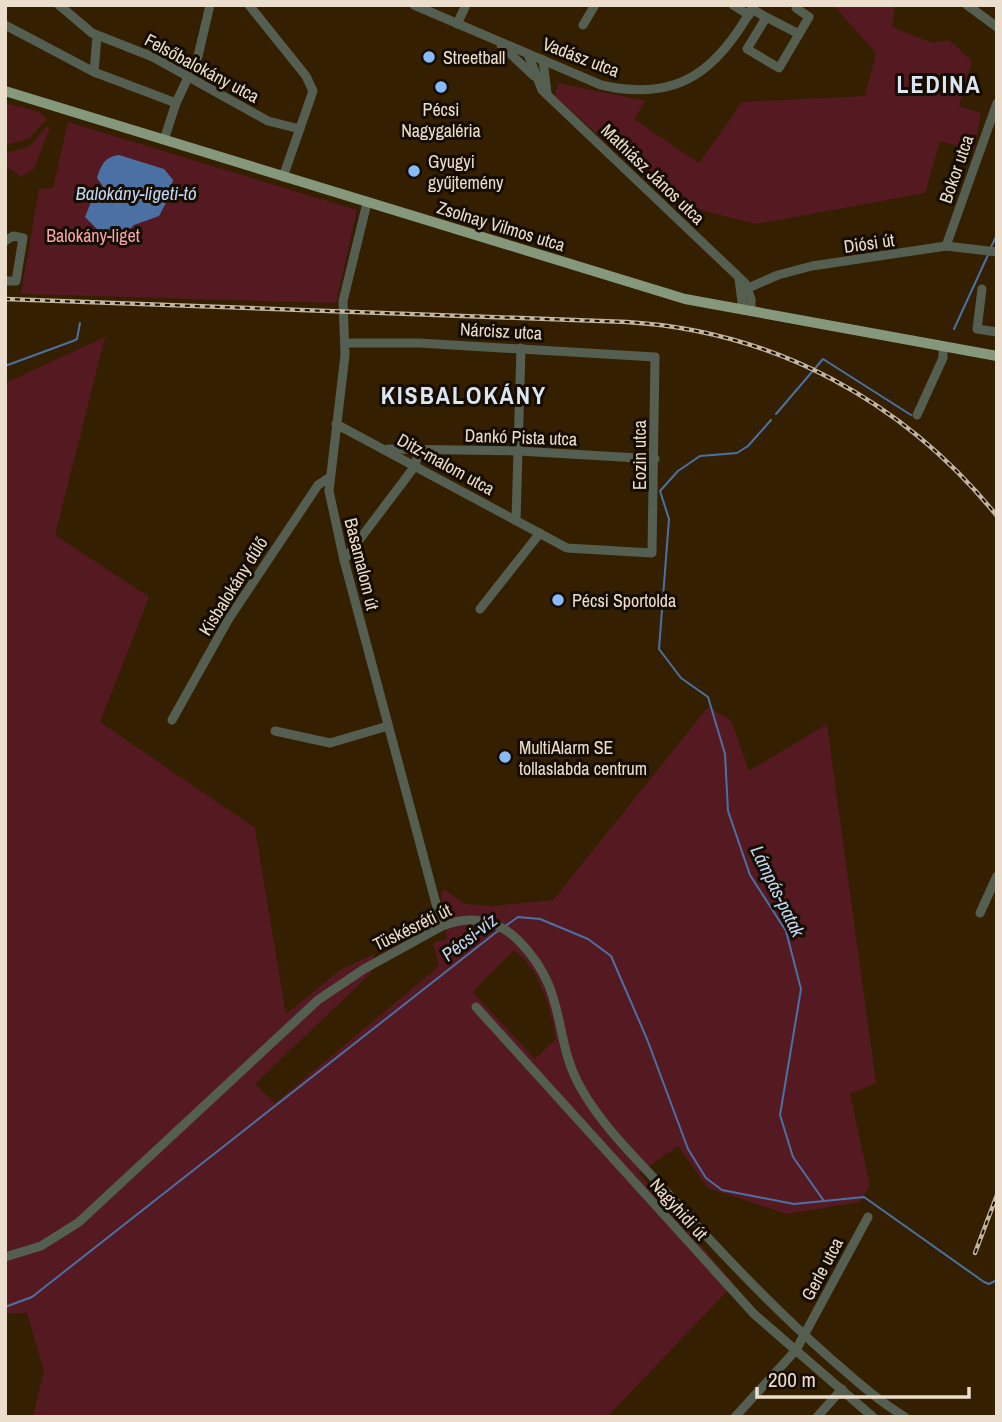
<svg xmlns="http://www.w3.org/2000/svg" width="1002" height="1422" font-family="'Archivo Narrow',sans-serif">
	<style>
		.green { fill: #541921; fill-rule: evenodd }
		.water { fill: #4b71a4 }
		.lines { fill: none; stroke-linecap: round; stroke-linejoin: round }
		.stream { stroke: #4b71a4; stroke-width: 2 }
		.minor { stroke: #555f51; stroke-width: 9 }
		.major { stroke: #85987c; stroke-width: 10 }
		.rail-casing { stroke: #c3b49f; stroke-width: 4.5 }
		.rail { stroke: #150c02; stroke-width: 2; stroke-dasharray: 5; stroke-linecap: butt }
		.poi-dot { fill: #89bafc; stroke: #150c02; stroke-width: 2.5 }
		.labels { text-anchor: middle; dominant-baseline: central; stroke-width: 6; stroke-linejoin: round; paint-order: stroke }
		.poi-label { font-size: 18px; fill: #ebdecc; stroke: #150c02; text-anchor: start }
		.street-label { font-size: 18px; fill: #ebdecc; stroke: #150c02 }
		.park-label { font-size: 18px; fill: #f9a7ab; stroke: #150c02 }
		.water-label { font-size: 19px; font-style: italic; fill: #c0d6f4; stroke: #150c02 }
		.district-label { font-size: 24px; font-weight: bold; letter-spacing: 2px; fill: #dce5f2; stroke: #150c02 }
	</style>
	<rect width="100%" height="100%" fill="#342000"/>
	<!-- green -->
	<g class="green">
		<path d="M833 5H895L892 27 932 43 949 40 972 61 959 106 981 113 974 151 940 141 925 193 756 224 673 203 555 96 558 83 646 101 634 119 699 163 742 102 865 96 876 53Z"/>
		<path d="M5 103 39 112 47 119 28 139 5 145Z"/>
		<path d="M68 122 357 210 336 303 21 294 39 189 53 188Z"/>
		<path d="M47 126 50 127 34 169 21 177 5 165V153L29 147Z"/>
		<path d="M105 337 55 535 149 597 100 722 255 828 286 1014 340 970 374 954 371 973 255 1084 275 1103 439 966 433 943 447 939 441 893 445 890 465 904 491 906 553 900 708 707 731 720 749 771 827 724 876 1083 850 1094 870 1185 860 1202 787 1214 708 1188 678 1146 639 1173 734 1284 607 1417H33L44 1371 27 1313 5 1314V383ZM514 950C541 971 550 1007 556 1039L535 1059 473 992Z"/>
	</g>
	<!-- water -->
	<path class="water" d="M119 155 164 169 173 180 167 201 159 216 134 225 119 240 102 234 85 217 93 197 106 191 97 178C101 166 104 157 119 155Z"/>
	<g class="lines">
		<!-- stream -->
		<g class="stream">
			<path d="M991 247 997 235"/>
			<path d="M954 329 988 255"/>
			<path d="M5 366 73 341 77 339 80 323"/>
			<path d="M776 414 823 359 911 415"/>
			<path d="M771 420 748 446 737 453 700 456 678 471 660 491 669 519 659 649 681 678 708 697 725 754 728 811 750 875 786 931 801 989 780 1115 793 1157 824 1201"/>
			<path d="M504 927 518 917 540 919 588 939 611 956 647 1039 688 1149 706 1178 722 1190 794 1204 864 1197 984 1282 989 1284 997 1280"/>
			<path d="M5 1307 32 1297 499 930"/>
		</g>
		<!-- minor -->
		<g class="minor">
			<path d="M59 5 92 33 153 57 268 121 300 129"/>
			<path d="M249 5 306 76 313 91 283 177"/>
			<path d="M414 5 601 85C679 103 718 70 754 5"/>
			<path d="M733 5 749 15"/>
			<path d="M798 5 796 8 809 17 799 34"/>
			<path d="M967 5 997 27"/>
			<path d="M752 9 764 16V21L747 49 779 68 799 34 764 16"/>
			<path d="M457 24 466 5"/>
			<path d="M5 25 94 72 176 103"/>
			<path d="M583 25 595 5"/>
			<path d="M501 45 534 76"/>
			<path d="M528 54 542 90 745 283 751 299V311"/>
			<path d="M543 60 547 93"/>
			<path d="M94 72 97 36"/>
			<path d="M164 140 176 103 198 56 210 5"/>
			<path d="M367 203 343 301 345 355 329 491 344 560 442 926"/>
			<path d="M5 241 13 236 23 238 16 281H5"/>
			<path d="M946 246 997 103"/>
			<path d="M739 279 743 310"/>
			<path d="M748 288 778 275 812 266 946 246 997 252"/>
			<path d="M982 289 977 329 997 332"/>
			<path d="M917 415 943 358V347"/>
			<path d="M336 424 567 548 652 553 655 357 419 343H345"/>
			<path d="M388 449 519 451 655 459"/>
			<path d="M516 520 521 348"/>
			<path d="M344 560 415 466 419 449"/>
			<path d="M480 609 540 533"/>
			<path d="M172 720 228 620 318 485 330 477"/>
			<path d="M275 731 330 743 388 726"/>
			<path d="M980 913 997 876"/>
			<path d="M476 1007 754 1314 873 1417"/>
			<path d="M5 1257 41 1246 79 1222 318 1000 364 969 442 926C470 915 497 919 519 941 570 993 551 1038 582 1090 603 1127 635 1157 663 1188 716 1248 770 1305 830 1358 854 1379 877 1400 905 1417"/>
			<path d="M735 1417 796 1350 868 1217"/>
			<path d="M817 1417 842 1389"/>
		</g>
		<!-- major -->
		<path class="major" d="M5 91 685 299 997 356"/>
		<!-- rail casing -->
		<g class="rail-casing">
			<g id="rail">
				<path d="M5 299 627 322C774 331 904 401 997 516"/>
				<path d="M975 1253 997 1195"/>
			</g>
		</g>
		<!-- rail -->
		<use href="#rail" class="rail"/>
	</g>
	<!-- markers -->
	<g class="poi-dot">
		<circle cx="429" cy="57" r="7"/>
		<circle cx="441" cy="87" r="7"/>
		<circle cx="414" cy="171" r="7"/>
		<circle cx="558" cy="600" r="7"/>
		<circle cx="505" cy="757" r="7"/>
	</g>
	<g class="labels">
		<!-- poi labels -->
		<g class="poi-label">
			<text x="443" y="57">Streetball</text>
			<text x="441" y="109" text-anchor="middle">Pécsi<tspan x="441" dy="21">Nagygaléria</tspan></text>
			<text x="428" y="161">Gyugyi<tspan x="428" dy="21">gyűjtemény</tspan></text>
			<text x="572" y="600">Pécsi Sportolda</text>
			<text x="519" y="747">MultiAlarm SE<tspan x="519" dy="21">tollaslabda centrum</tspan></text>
		</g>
		<!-- street labels -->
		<g class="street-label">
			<text transform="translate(581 57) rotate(21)">Vadász utca</text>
			<text transform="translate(202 68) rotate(28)">Felsőbalokány utca</text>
			<text transform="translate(956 169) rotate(-71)">Bokor utca</text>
			<text transform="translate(653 174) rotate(44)">Mathiász János utca</text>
			<text transform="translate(501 226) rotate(17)">Zsolnay Vilmos utca</text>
			<text transform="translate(869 243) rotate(-8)">Diósi út</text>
			<text transform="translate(501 331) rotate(3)">Nárcisz utca</text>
			<text transform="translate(521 437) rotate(2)">Dankó Pista utca</text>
			<text transform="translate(639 455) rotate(-90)">Eozin utca</text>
			<text transform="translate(446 464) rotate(29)">Ditz-malom utca</text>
			<text transform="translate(362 564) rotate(76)">Basamalom út</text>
			<text transform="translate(233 586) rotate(-58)">Kisbalokány dűlő</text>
			<text transform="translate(412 927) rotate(-26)">Tüskésréti út</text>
			<text transform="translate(679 1209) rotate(48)">Nagyhidi út</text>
			<text transform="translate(822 1269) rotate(-62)">Gerle utca</text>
		</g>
		<!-- park labels -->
		<g class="park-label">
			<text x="93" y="235">Balokány-liget</text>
		</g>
		<!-- water labels -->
		<g class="water-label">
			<text x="136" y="193">Balokány-ligeti-tó</text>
			<text transform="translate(778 891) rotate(64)">Lámpás-patak</text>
			<text transform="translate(469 937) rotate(-38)">Pécsi-víz</text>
		</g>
		<!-- district labels -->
		<g class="district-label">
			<text x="939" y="84">LEDINA</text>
			<text x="464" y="395">KISBALOKÁNY</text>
		</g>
	</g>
	<!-- border -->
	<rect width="1002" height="1422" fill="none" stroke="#ebdecc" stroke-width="14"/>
	<!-- scale -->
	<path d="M757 1387v10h212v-10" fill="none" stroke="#ebdecc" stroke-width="3.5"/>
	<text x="768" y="1387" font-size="21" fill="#ebdecc" stroke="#150c02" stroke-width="5" paint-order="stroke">200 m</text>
</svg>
